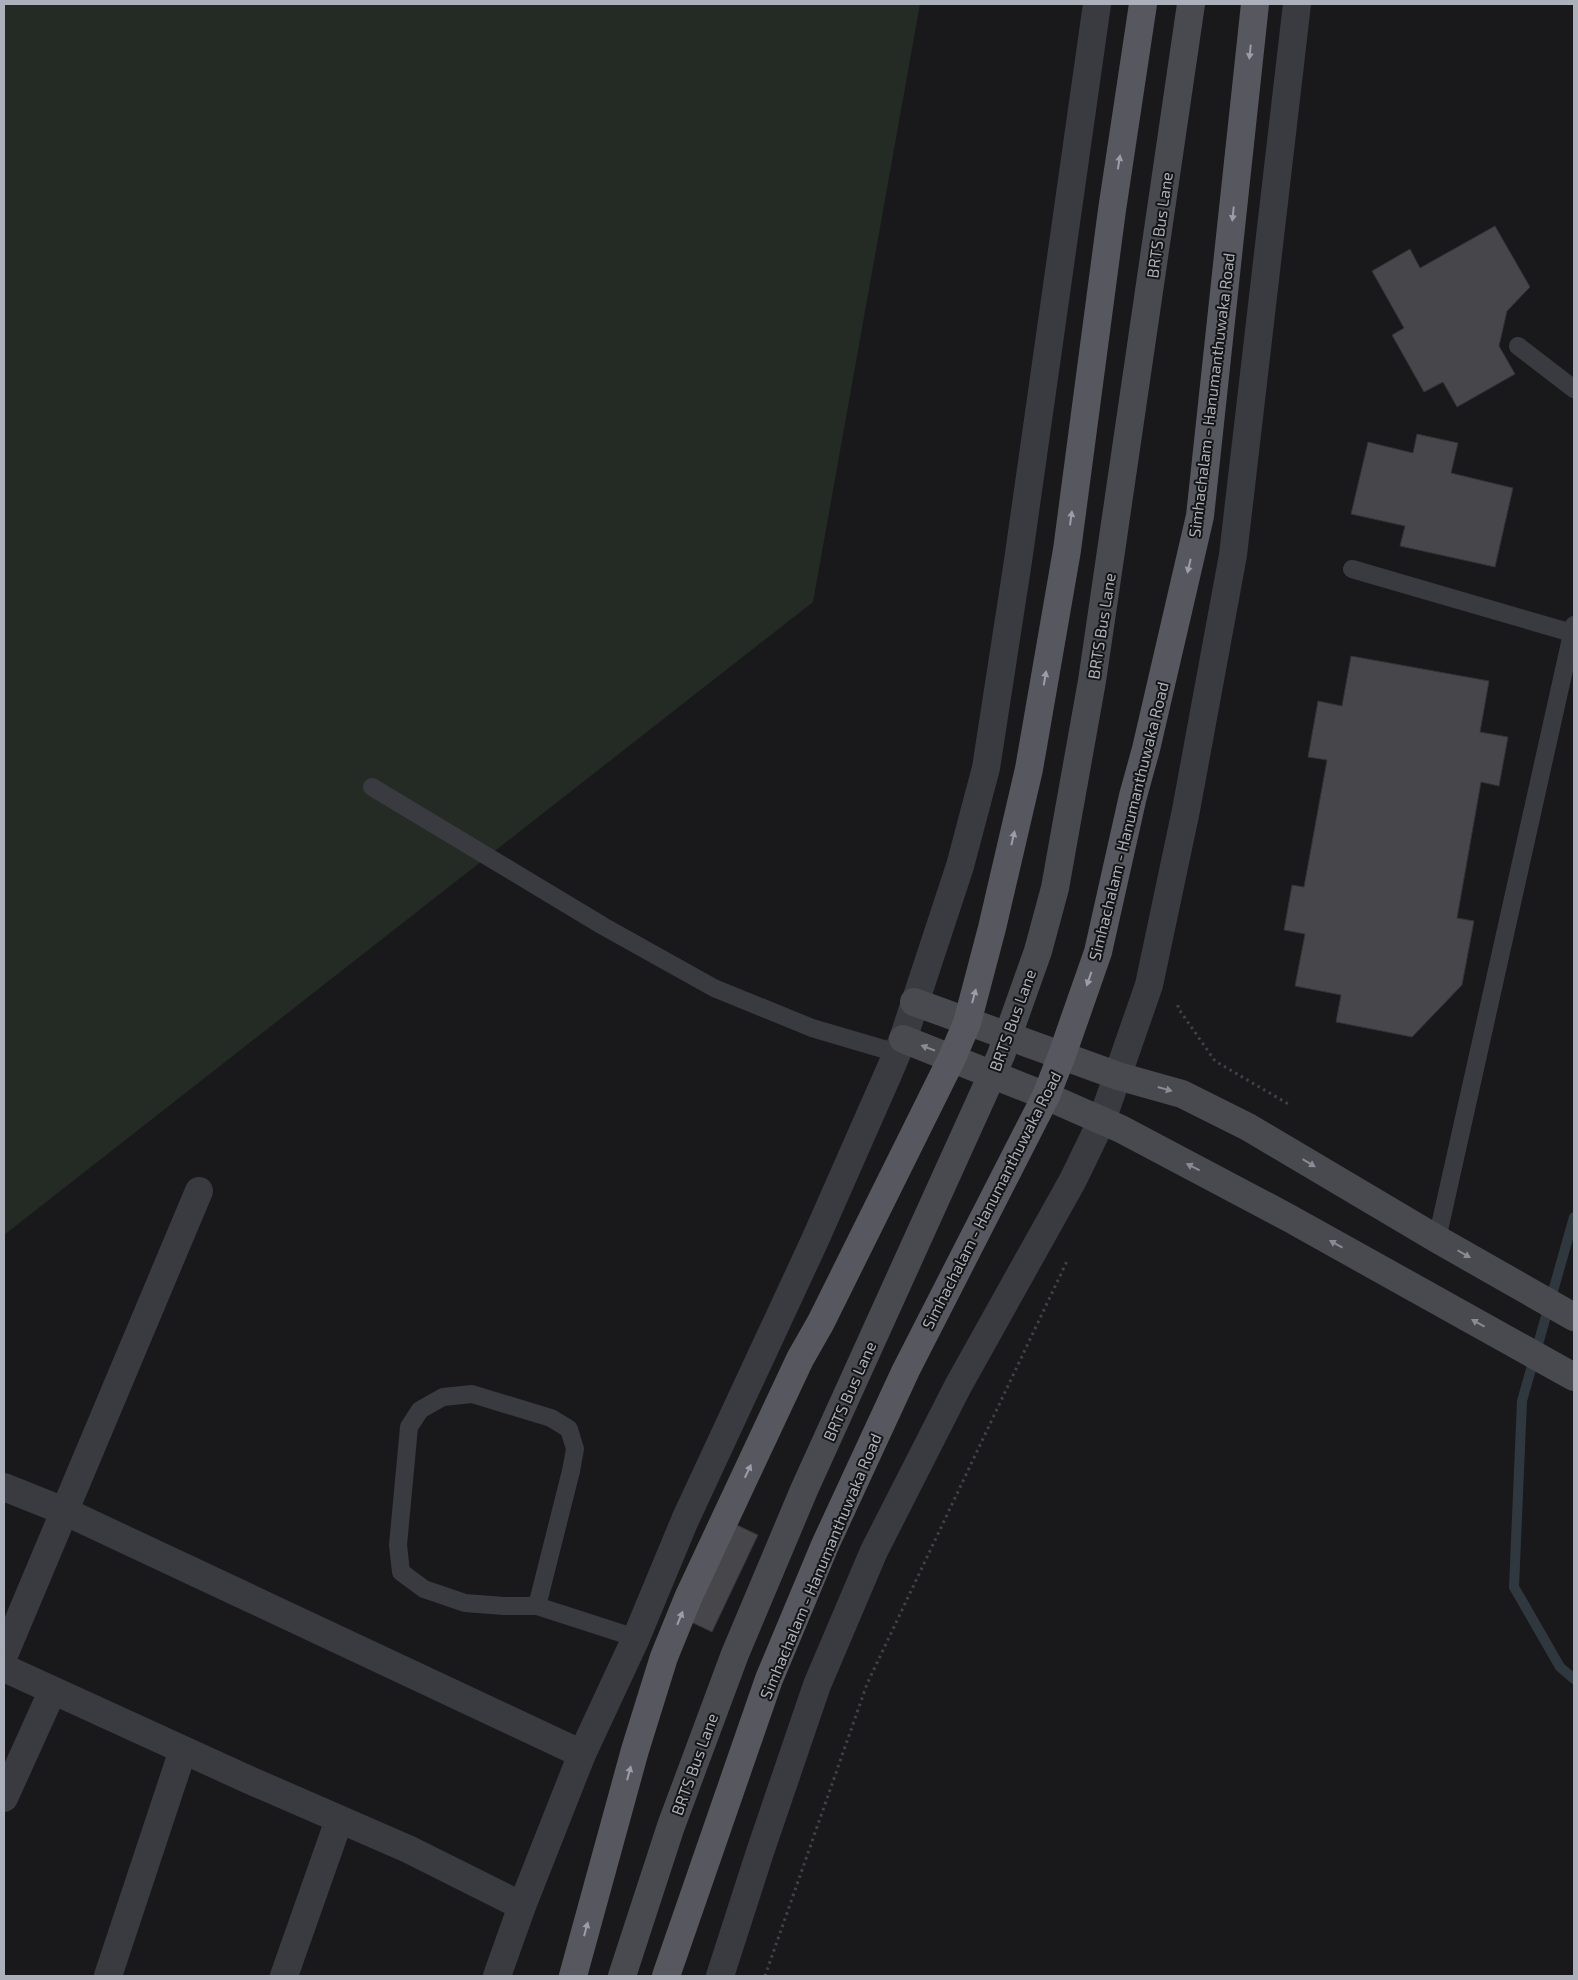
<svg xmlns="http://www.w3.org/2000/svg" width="1578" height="1980" font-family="'Exo 2',sans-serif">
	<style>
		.green { fill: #232b24 }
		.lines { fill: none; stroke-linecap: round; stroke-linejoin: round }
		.stream { stroke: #30383f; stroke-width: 10 }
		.building { fill: #46464b; stroke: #333337 }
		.path { stroke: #404247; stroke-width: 3; stroke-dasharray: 2.5 4; stroke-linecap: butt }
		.lane { stroke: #3a3b40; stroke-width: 18 }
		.street { stroke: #3a3b40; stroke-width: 28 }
		.secondary { stroke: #484a50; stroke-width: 28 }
		.primary { stroke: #57585f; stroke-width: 28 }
		.oneway { fill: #9b9ea8 }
		.oneway2 { fill: #898c95 }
		.labels { text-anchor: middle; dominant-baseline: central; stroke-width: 4; stroke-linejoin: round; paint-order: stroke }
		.street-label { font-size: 16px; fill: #acb0ba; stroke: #141416 }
	</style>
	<rect width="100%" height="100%" fill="#19191b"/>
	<!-- green -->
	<path class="green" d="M4 4H920L813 602 4 1235Z"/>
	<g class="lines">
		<!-- stream -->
		<path class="stream" d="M1574 1217 1522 1401 1514 1587 1560 1667 1574 1679"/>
	</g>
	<!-- building -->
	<g class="building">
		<path d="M1495 226 1530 287 1507 311 1499 346 1515 374 1457 407 1443 382 1424 392 1392 335 1404 328 1372 271 1410 249 1420 268Z"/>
		<path d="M1417 434 1458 443 1451 473 1513 488 1495 567 1400 546 1405 526 1351 514 1368 442 1413 453Z"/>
		<path d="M1351 656 1489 681 1480 732 1508 737 1499 786 1481 782 1457 918 1474 921 1462 985 1412 1037 1336 1022 1341 995 1295 986 1305 934 1284 930 1292 885 1304 887 1327 760 1308 757 1318 701 1342 706Z"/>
		<path d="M737 1525 758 1535 712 1632 691 1622Z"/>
	</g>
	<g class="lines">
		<!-- path -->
		<g class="path">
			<path d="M1178 1005V1008L1215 1061 1290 1105"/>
			<path d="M765 1976 867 1684 1068 1259"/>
		</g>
		<!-- lane -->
		<g class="lane">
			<path d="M1518 346 1574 389"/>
			<path d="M1352 569 1572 633"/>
			<path d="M372 787 603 926 714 988 812 1028 897 1053"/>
			<path d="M1437 1239 1574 625"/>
			<path d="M537 1606 571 1471 575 1449 569 1429 551 1418 472 1394 443 1397 420 1410 409 1427 398 1545 401 1572 424 1589 465 1603 504 1606H537L636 1638"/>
		</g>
		<!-- street -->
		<g class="street">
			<path d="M4 1487 64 1511 582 1754"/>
			<path d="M4 1655 199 1191"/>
			<path d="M4 1668 247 1779 408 1849 522 1906"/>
			<path d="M4 1798 52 1692"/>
			<path d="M108 1976 183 1750"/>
			<path d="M284 1976 339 1820"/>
			<path d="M497 1976 522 1906 582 1754 636 1638 685 1520 815 1240 889 1072 903 1039 960 866 986 768 1018 561 1097 4"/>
			<path d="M720 1976 760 1852 817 1685 874 1551 958 1386 1073 1180 1102 1120 1149 985 1186 810 1233 555 1297 4"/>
		</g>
		<!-- secondary -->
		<g class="secondary">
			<path d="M914 1002 1118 1076 1182 1094 1248 1127 1437 1239 1574 1317"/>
			<path d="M903 1039 1046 1096 1121 1129 1289 1218 1574 1377"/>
			<path d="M622 1976 671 1826 735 1654 804 1490 1001 1055 1038 951 1055 888 1092 681 1191 4"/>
		</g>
		<!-- primary -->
		<g class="primary">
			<path d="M573 1976 635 1750 664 1657 688 1598 800 1359 821 1322 952 1058 967 1023 992 928 1029 769 1067 550 1112 210 1143 4"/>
			<path d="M666 1976 769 1679 825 1545 906 1370 1046 1096 1062 1055 1098 952 1133 796 1146 749 1200 516 1255 4"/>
		</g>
	</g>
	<!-- one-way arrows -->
	<defs><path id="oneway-solid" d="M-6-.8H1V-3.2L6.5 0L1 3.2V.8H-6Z" transform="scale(1.25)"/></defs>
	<g class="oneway">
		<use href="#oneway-solid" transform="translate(1250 52) rotate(96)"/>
		<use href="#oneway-solid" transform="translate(1119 162) rotate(-81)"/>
		<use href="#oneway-solid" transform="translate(1233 214) rotate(96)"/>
		<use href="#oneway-solid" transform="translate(1071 518) rotate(-82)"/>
		<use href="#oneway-solid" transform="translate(1189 566) rotate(103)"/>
		<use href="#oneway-solid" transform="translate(1045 678) rotate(-80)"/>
		<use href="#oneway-solid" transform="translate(1013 838) rotate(-77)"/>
		<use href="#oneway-solid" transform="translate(1089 979) rotate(109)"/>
		<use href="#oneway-solid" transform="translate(974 996) rotate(-75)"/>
		<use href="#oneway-solid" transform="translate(748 1471) rotate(-65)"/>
		<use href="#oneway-solid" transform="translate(680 1618) rotate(-68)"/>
		<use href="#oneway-solid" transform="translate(629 1773) rotate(-75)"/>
		<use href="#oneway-solid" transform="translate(586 1929) rotate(-75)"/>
	</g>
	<g class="oneway2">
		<use href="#oneway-solid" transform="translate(928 1048) rotate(-159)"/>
		<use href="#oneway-solid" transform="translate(1165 1089) rotate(16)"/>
		<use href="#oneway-solid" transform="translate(1309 1163) rotate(31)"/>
		<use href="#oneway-solid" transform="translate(1193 1167) rotate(-153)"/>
		<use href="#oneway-solid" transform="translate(1336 1244) rotate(-151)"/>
		<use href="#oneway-solid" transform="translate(1464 1254) rotate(30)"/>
		<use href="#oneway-solid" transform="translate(1478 1323) rotate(-151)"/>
	</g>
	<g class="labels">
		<!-- street labels -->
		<g class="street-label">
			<text transform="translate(1159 225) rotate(-82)">BRTS Bus Lane</text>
			<text transform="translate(1211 395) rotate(-83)">Simhachalam - Hanumanthuwaka Road</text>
			<text transform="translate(1101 626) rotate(-81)">BRTS Bus Lane</text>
			<text transform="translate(1128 821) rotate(-76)">Simhachalam - Hanumanthuwaka Road</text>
			<text transform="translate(1012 1020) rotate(-70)">BRTS Bus Lane</text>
			<text transform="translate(991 1200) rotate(-63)">Simhachalam - Hanumanthuwaka Road</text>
			<text transform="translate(849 1391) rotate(-66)">BRTS Bus Lane</text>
			<text transform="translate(820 1566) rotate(-67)">Simhachalam - Hanumanthuwaka Road</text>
			<text transform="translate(694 1764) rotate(-70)">BRTS Bus Lane</text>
		</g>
	</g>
	<!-- border -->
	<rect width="1578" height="1980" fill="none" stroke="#acb0ba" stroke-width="10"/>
</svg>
